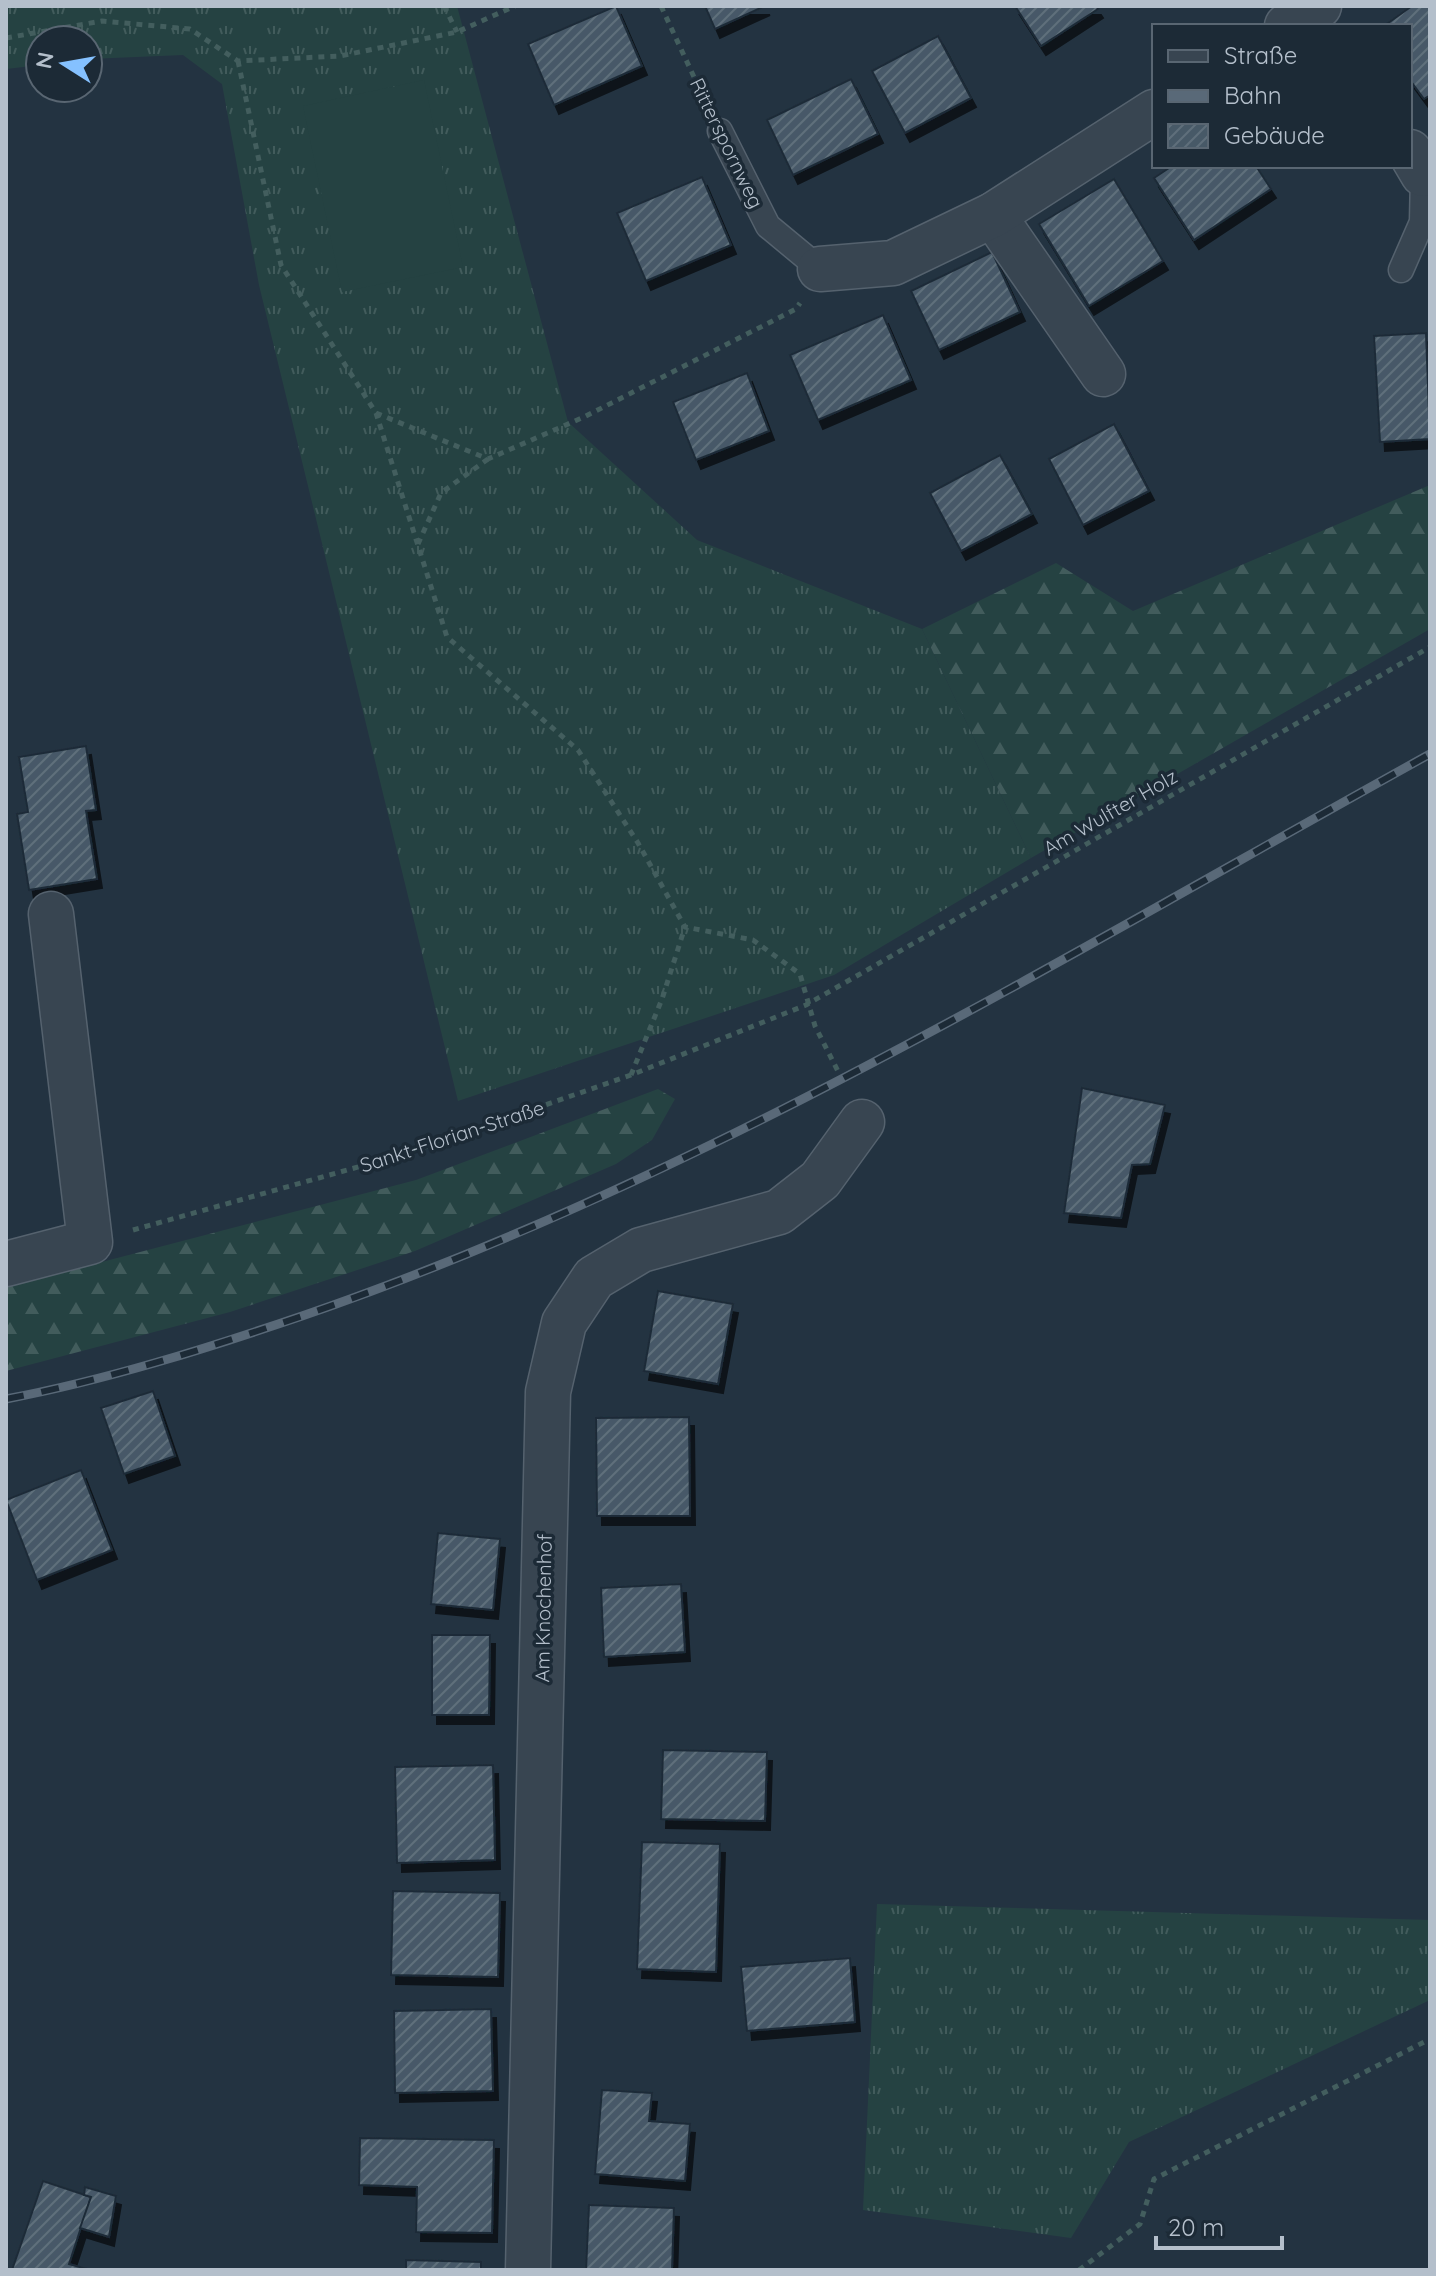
<svg xmlns="http://www.w3.org/2000/svg" width="1436" height="2276" font-family="Quicksand,sans-serif">
	<style>
		.grass { fill: url(#grass-tufts) }
		.forest { fill: url(#forest-firs) }
		.pitch { fill: #254242 }
		.building { fill: url(#building-hatch); stroke: #1e2c38; stroke-width: 2; filter: url(#shadow) }
		.lines { fill: none; stroke-linecap: round; stroke-linejoin: round }
		.service-casing { stroke: #55626e; stroke-width: 27 }
		.minor-casing { stroke: #55626e; stroke-width: 47 }
		.path { stroke: #435e5e; stroke-width: 5; stroke-dasharray: 6 6; stroke-linecap: butt }
		.service { stroke: #384551; stroke-width: 24 }
		.minor { stroke: #384551; stroke-width: 44 }
		.rail-casing { stroke: #596978; stroke-width: 9 }
		.rail { stroke: #1c2a36; stroke-width: 6; stroke-dasharray: 18; stroke-linecap: butt }
		.labels { text-anchor: middle; dominant-baseline: central; stroke-width: 7; stroke-linejoin: round; paint-order: stroke }
		.street-label { font-size: 20px; fill: #b4bfcb; stroke: #1c2a36 }
	</style>
	<defs>
		<pattern id="grass-tufts" width="24" height="20" patternUnits="userSpaceOnUse" patternTransform="scale(2)"><rect width="24" height="20" fill="#254242"/><path d="M3 7l-1-3M5 7V3M7 7l1-3M15 17l-1-3M17 17v-4M19 17l1-3" fill="none" stroke="#425c5c"/></pattern>
		<pattern id="forest-firs" width="22" height="20" patternUnits="userSpaceOnUse" patternTransform="scale(2)"><rect width="22" height="20" fill="#254242"/><path d="M5 1l3.5 6h-7zM16 11l3.5 6h-7z" fill="#425c5c"/></pattern>
		<pattern id="building-hatch" width="6" height="6" patternUnits="userSpaceOnUse" patternTransform="scale(2)"><rect width="6" height="6" fill="#475967"/><path d="M-1 1l2-2M0 6l6-6M5 7l2-2" fill="none" stroke="#5f6f7b"/></pattern>
		<filter id="shadow"><feDropShadow dx="5" dy="9" stdDeviation="0" flood-color="#0009"/></filter>
	</defs>
	<rect width="100%" height="100%" fill="#233341"/>
	<!-- grass -->
	<g class="grass">
		<path d="M7 6H457L568 422 697 540 922 629 1031 858 834 975 458 1101 259 285 222 84 183 55 88 59V40H40V65L6 69Z"/>
		<path d="M877 1904 1430 1920V2000L1129 2142 1071 2238 863 2210Z"/>
	</g>
	<!-- forest -->
	<g class="forest">
		<path d="M1430 485V629L1031 858 922 629 1056 563 1133 611Z"/>
		<path d="M658 1089 675 1099 652 1140 616 1164 415 1251 230 1312 6 1371V1287L416 1180Z"/>
	</g>
	<!-- pitch -->
	<path class="pitch" d="M424 80 463 267 342 292 303 106Z"/>
	<!-- building -->
	<g class="building">
		<path d="M616 6 642 66 554 105 528 44Z"/>
		<path d="M705 6H765L715 29Z"/>
		<path d="M1015 6H1096L1098 9 1041 46Z"/>
		<path d="M1412 6H1430V95L1424 99 1410 80V26H1384Z"/>
		<path d="M938 36 971 98 905 133 872 71Z"/>
		<path d="M851 79 878 134 793 175 767 120Z"/>
		<path d="M1172 166H1256L1271 189 1194 240 1154 178Z"/>
		<path d="M702 177 731 245 646 281 617 213Z"/>
		<path d="M1114 179 1163 261 1089 306 1039 224Z"/>
		<path d="M992 252 1020 312 939 350 911 291Z"/>
		<path d="M883 315 911 380 818 420 790 355Z"/>
		<path d="M1426 333 1430 439 1380 442 1374 336Z"/>
		<path d="M747 373 769 431 696 460 673 402Z"/>
		<path d="M1114 424 1149 491 1083 525 1049 459Z"/>
		<path d="M1000 455 1032 514 961 551 930 493Z"/>
		<path d="M86 746 96 810 86 811 97 879 29 890 17 814 28 812 19 757Z"/>
		<path d="M1082 1088 1165 1105 1150 1164 1132 1165 1121 1218 1064 1213Z"/>
		<path d="M658 1291 733 1304 718 1384 644 1371Z"/>
		<path d="M153 1391 175 1456 124 1474 101 1408Z"/>
		<path d="M689 1417 690 1516H597L596 1418Z"/>
		<path d="M81 1470 112 1550 37 1580 6 1500Z"/>
		<path d="M438 1533 500 1539 493 1610 431 1604Z"/>
		<path d="M681 1584 685 1652 604 1657 601 1588Z"/>
		<path d="M432 1635H490L489 1715H432Z"/>
		<path d="M663 1750 767 1752 765 1821 661 1819Z"/>
		<path d="M493 1765 495 1860 397 1863 395 1767Z"/>
		<path d="M642 1842 720 1844 716 1972 637 1969Z"/>
		<path d="M393 1891 500 1893 498 1977 391 1975Z"/>
		<path d="M850 1958 855 2022 747 2031 741 1967Z"/>
		<path d="M491 2009 493 2091 395 2093 394 2011Z"/>
		<path d="M602 2090 652 2093 649 2121 690 2124 685 2181 595 2174Z"/>
		<path d="M360 2138 494 2140 492 2233 416 2232 417 2187 359 2185Z"/>
		<path d="M43 2181 91 2197 69 2264 90 2270H12Z"/>
		<path d="M85 2187 116 2196 109 2237 80 2228 91 2197 84 2195Z"/>
		<path d="M589 2205 674 2208 672 2270H586Z"/>
		<path d="M406 2260 481 2262V2270H406Z"/>
	</g>
	<g class="lines">
		<!-- service casing -->
		<g class="service-casing">
			<g id="service">
				<path d="M720 131 768 226 820 269"/>
				<path d="M1401 270 1422 222 1423 174 1430 169"/>
			</g>
		</g>
		<!-- minor casing -->
		<g class="minor-casing">
			<g id="minor">
				<path d="M1287 26 1319 6"/>
				<path d="M1410 152 1423 174"/>
				<path d="M993 215 1103 374"/>
				<path d="M820 269 893 263 993 215 1154 112"/>
				<path d="M6 1264 90 1242 51 914"/>
				<path d="M528 2270 548 1392 564 1323 594 1278 641 1250 779 1212 820 1180 862 1122"/>
			</g>
		</g>
		<!-- path -->
		<g class="path">
			<path d="M444 6 457 32"/>
			<path d="M661 6 707 105"/>
			<path d="M6 38 102 21 190 29 238 61 340 56 457 32 515 6"/>
			<path d="M238 61 281 265 376 413 447 637 578 750 638 843 685 927 753 940 800 974 815 1026 845 1085"/>
			<path d="M376 413 488 459 584 417 796 309 800 303"/>
			<path d="M418 544 441 493 488 459"/>
			<path d="M631 1075 662 999 685 927"/>
			<path d="M133 1230 408 1153 631 1075 806 1005 1430 647"/>
			<path d="M1079 2270 1140 2224 1154 2179 1430 2039"/>
		</g>
		<!-- service -->
		<use href="#service" class="service"/>
		<!-- minor -->
		<use href="#minor" class="minor"/>
		<!-- rail casing -->
		<g class="rail-casing">
			<path id="rail" d="M6 1399C106 1380 205 1349 302 1316 702 1179 1061 958 1430 754"/>
		</g>
		<!-- rail -->
		<use href="#rail" class="rail"/>
	</g>
	<g class="labels">
		<!-- street labels -->
		<g class="street-label">
			<text transform="translate(727 143) rotate(64)">Ritterspornweg</text>
			<text transform="translate(1110 812) rotate(-30)">Am Wulfter Holz</text>
			<text transform="translate(452 1136) rotate(-18)">Sankt-Florian-Straße</text>
			<text transform="translate(543 1608) rotate(-89)">Am Knochenhof</text>
		</g>
	</g>
	<!-- border -->
	<rect width="1436" height="2276" fill="none" stroke="#b4bfcb" stroke-width="16"/>
	<!-- legend -->
	<rect x="1152" y="24" width="260" height="144" fill="#1c2a36" stroke="#596672" stroke-width="2"/>
	<rect x="1168" y="50" width="40" height="12" fill="#384551" stroke="#596672" stroke-width="2"/>
	<text x="1224" y="64" font-size="24" fill="#b4bfcb">Straße</text>
	<rect x="1168" y="90" width="40" height="12" fill="#596978" stroke="#596672" stroke-width="2"/>
	<text x="1224" y="104" font-size="24" fill="#b4bfcb">Bahn</text>
	<rect x="1168" y="124" width="40" height="24" fill="url(#building-hatch)" stroke="#596672" stroke-width="2"/>
	<text x="1224" y="144" font-size="24" fill="#b4bfcb">Gebäude</text>
	<!-- north arrow -->
	<g transform="translate(64 64) rotate(281)"><circle r="38" fill="#1c2a36" stroke="#596672" stroke-width="2"/>
	<path d="M0-6L14 30L0 20L-14 30Z" fill="#85c1ff"/>
	<text y="-12" font-size="22" font-weight="bold" text-anchor="middle" fill="#b4bfcb">N</text>
	</g>
	<!-- scale -->
	<path d="M1156 2236v12h126v-12" fill="none" stroke="#b4bfcb" stroke-width="4"/>
	<text x="1168" y="2236" font-size="24" fill="#b4bfcb" stroke="#1c2a36" stroke-width="6" paint-order="stroke">20 m</text>
</svg>
